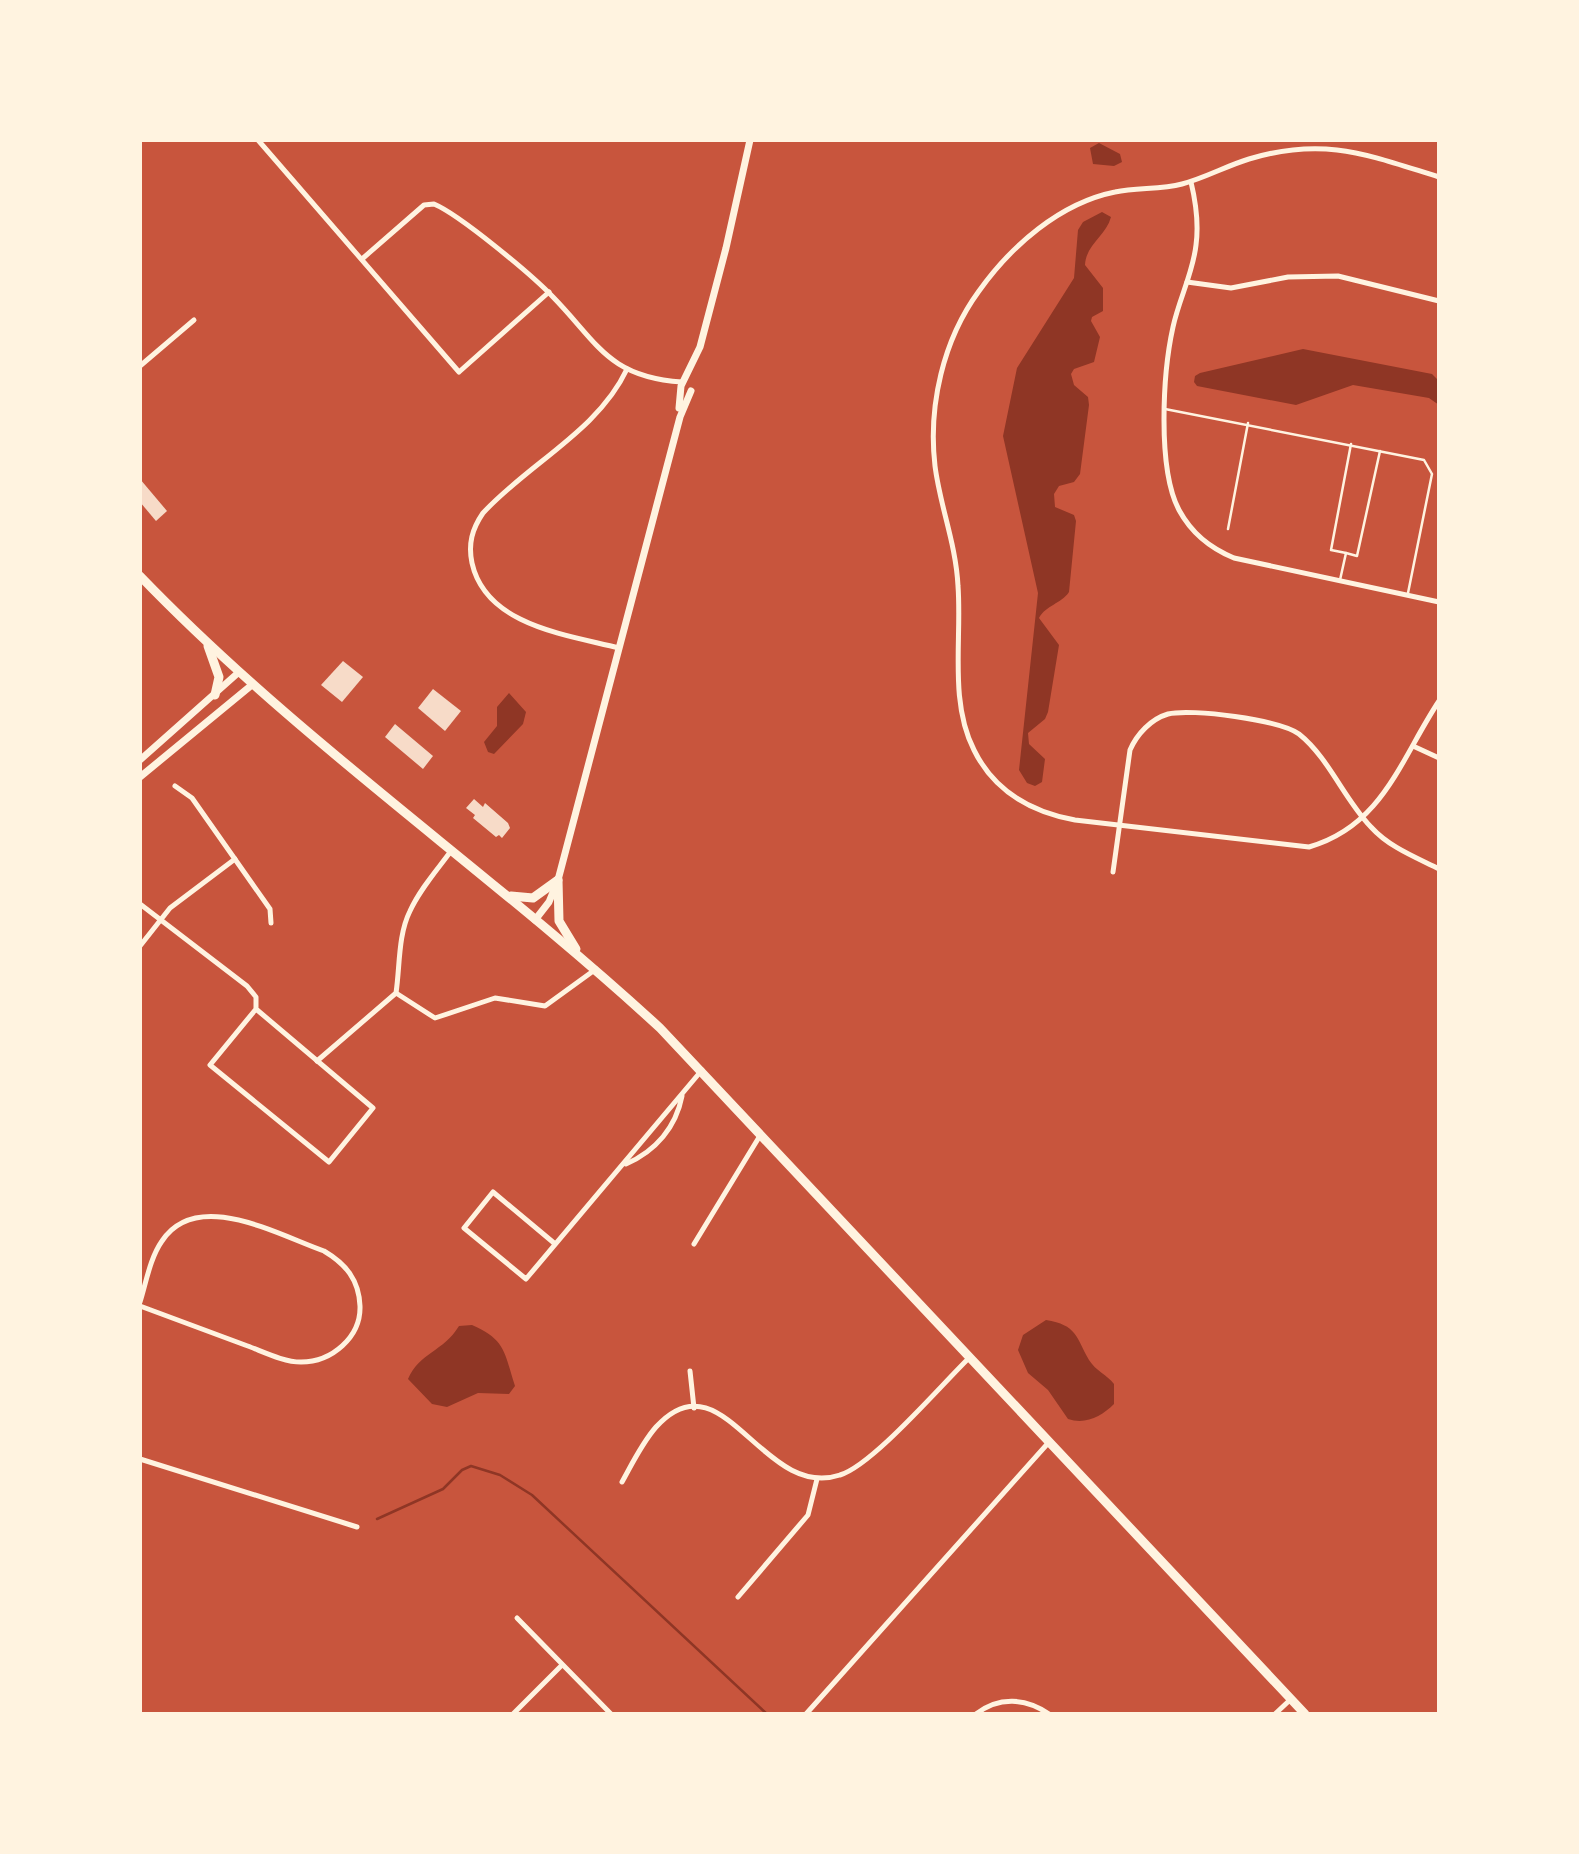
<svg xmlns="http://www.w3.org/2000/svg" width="1579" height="1854" font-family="Figtree,sans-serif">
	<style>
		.water { fill: #8f3625 }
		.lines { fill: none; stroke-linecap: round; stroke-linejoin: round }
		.stream { stroke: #8f3625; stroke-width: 2.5 }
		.building { fill: #f7dbc8 }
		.service { stroke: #fff3e0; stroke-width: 2.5 }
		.minor { stroke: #fff3e0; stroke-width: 5 }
		.secondary { stroke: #fff3e0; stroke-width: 7 }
		.trunk { stroke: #fff3e0; stroke-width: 9 }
	</style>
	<rect width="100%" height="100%" fill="#c8553d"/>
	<!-- water -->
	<g class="water">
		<path d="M1099 143 1120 154 1122 162 1114 166 1093 164 1090 148Z"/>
		<path d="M1102 212 1111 217C1106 236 1086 244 1085 265L1103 288V311L1092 317 1091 321 1100 337 1094 362 1074 369 1071 374 1074 385 1088 397 1089 405 1080 474 1074 482 1059 486 1054 494 1055 507 1074 515 1076 521 1069 592C1061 604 1046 605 1039 618L1059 645 1048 712 1045 719 1028 733 1029 744 1045 759 1042 782 1035 786 1027 783 1019 770 1038 593 1003 436 1017 368 1074 278 1078 230 1083 222Z"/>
		<path d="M1303 349 1432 374 1439 381V405L1429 398 1353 385 1296 405 1197 386 1194 382 1195 376 1200 373Z"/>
		<path d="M509 693 526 712 523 724 494 754 488 752 484 742 497 726V707Z"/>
		<path d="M1046 1320C1077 1325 1076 1337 1089 1360 1096 1371 1107 1375 1114 1384V1404C1102 1416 1086 1425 1068 1419L1048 1390 1028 1373 1018 1350 1023 1335Z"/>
		<path d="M472 1325C506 1340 504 1352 515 1386L509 1394 478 1393 447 1407 432 1404 408 1379C420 1352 443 1352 459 1326Z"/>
	</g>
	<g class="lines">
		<!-- stream -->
		<path class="stream" d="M377 1519 443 1489 462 1470 471 1466 500 1475 532 1495 767 1714"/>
	</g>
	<!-- building -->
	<g class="building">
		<path d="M140 479 167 511 156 521 140 502Z"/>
		<path d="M343 661 363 677 342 702 321 685Z"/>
		<path d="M433 689 461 711 445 731 418 708Z"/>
		<path d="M395 724 433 756 423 769 385 737Z"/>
		<path d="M474 799 483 807 485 803 508 823 510 828 502 838 499 835 496 837 473 818 475 815 466 808Z"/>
	</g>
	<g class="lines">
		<!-- service -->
		<g class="service">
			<path d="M1165 409 1424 460 1432 474 1408 593"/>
			<path d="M1228 529 1248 423"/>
			<path d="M1346 553 1357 556 1380 451"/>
			<path d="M1340 580 1346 553 1331 550 1351 444"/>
		</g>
		<!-- minor -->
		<g class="minor">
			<path d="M258 140 459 372 549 292"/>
			<path d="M1439 177C1368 155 1325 136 1249 159 1226 166 1205 178 1182 184 1160 190 1137 187 1115 192 1060 203 1011 246 979 291 943 340 928 406 935 466 940 506 956 544 958 586 962 639 949 701 974 750 994 791 1032 812 1075 820L1309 847C1383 826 1401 758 1439 701"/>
			<path d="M1191 182C1196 203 1199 223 1196 245 1193 273 1179 299 1173 327 1163 372 1157 468 1179 510 1192 534 1210 548 1234 558L1439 602"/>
			<path d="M362 259 424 205 434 204C460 215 532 275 553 297 598 343 608 377 682 382"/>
			<path d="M1187 282 1231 288 1288 277 1338 276 1439 301"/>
			<path d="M140 366 194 320"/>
			<path d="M619 648C568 635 486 626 472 563 468 544 472 529 483 513 529 463 598 431 627 369"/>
			<path d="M1413 746 1439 758"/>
			<path d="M175 786 192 798 270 909 271 923"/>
			<path d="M1113 872 1130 750C1137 734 1151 719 1168 714 1191 708 1280 720 1299 734 1329 758 1344 799 1371 827 1389 847 1415 857 1439 869"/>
			<path d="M140 904 247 986 256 997V1009L373 1108 329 1162 210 1065 256 1009"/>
			<path d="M140 946 170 908 235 859"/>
			<path d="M396 993 435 1018 495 998 545 1006 596 969"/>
			<path d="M317 1061 396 993C400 966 398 935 410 911 420 889 437 870 451 851"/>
			<path d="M626 1164C656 1151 676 1127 682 1096"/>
			<path d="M554 1243 493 1192 464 1228 526 1279 702 1070"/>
			<path d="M694 1244 761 1134"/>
			<path d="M140 1302C146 1283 150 1258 162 1241 197 1188 278 1235 324 1251 346 1264 359 1280 360 1306 361 1337 332 1362 301 1362 283 1362 262 1351 245 1345 210 1332 175 1319 140 1306"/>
			<path d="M690 1371 694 1408"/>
			<path d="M140 1459 357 1527"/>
			<path d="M622 1482C632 1464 642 1443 656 1427 723 1353 762 1501 840 1475 873 1465 942 1384 970 1357"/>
			<path d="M738 1597 808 1515 817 1479"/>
			<path d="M517 1618 611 1714"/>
			<path d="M513 1714 562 1665"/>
			<path d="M806 1714 1050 1441"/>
			<path d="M976 1714C999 1696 1026 1698 1049 1714"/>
			<path d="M1275 1714 1291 1699"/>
		</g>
		<!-- secondary -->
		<g class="secondary">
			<path d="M679 408 681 386 700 347 726 248 750 140"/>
			<path d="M140 760 239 672"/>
			<path d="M140 777 253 684"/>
			<path d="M535 920 549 902 558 880 680 417 691 391"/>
		</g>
		<!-- trunk -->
		<g class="trunk">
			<path d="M140 576C300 742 491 872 660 1028L1305 1714"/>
			<path d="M208 646 219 677 215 695"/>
			<path d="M558 880 559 921 576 949"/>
			<path d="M511 896 533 898 558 880"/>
		</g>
	</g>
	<!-- border -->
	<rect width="1579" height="1854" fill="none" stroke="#fff3e0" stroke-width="284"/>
</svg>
